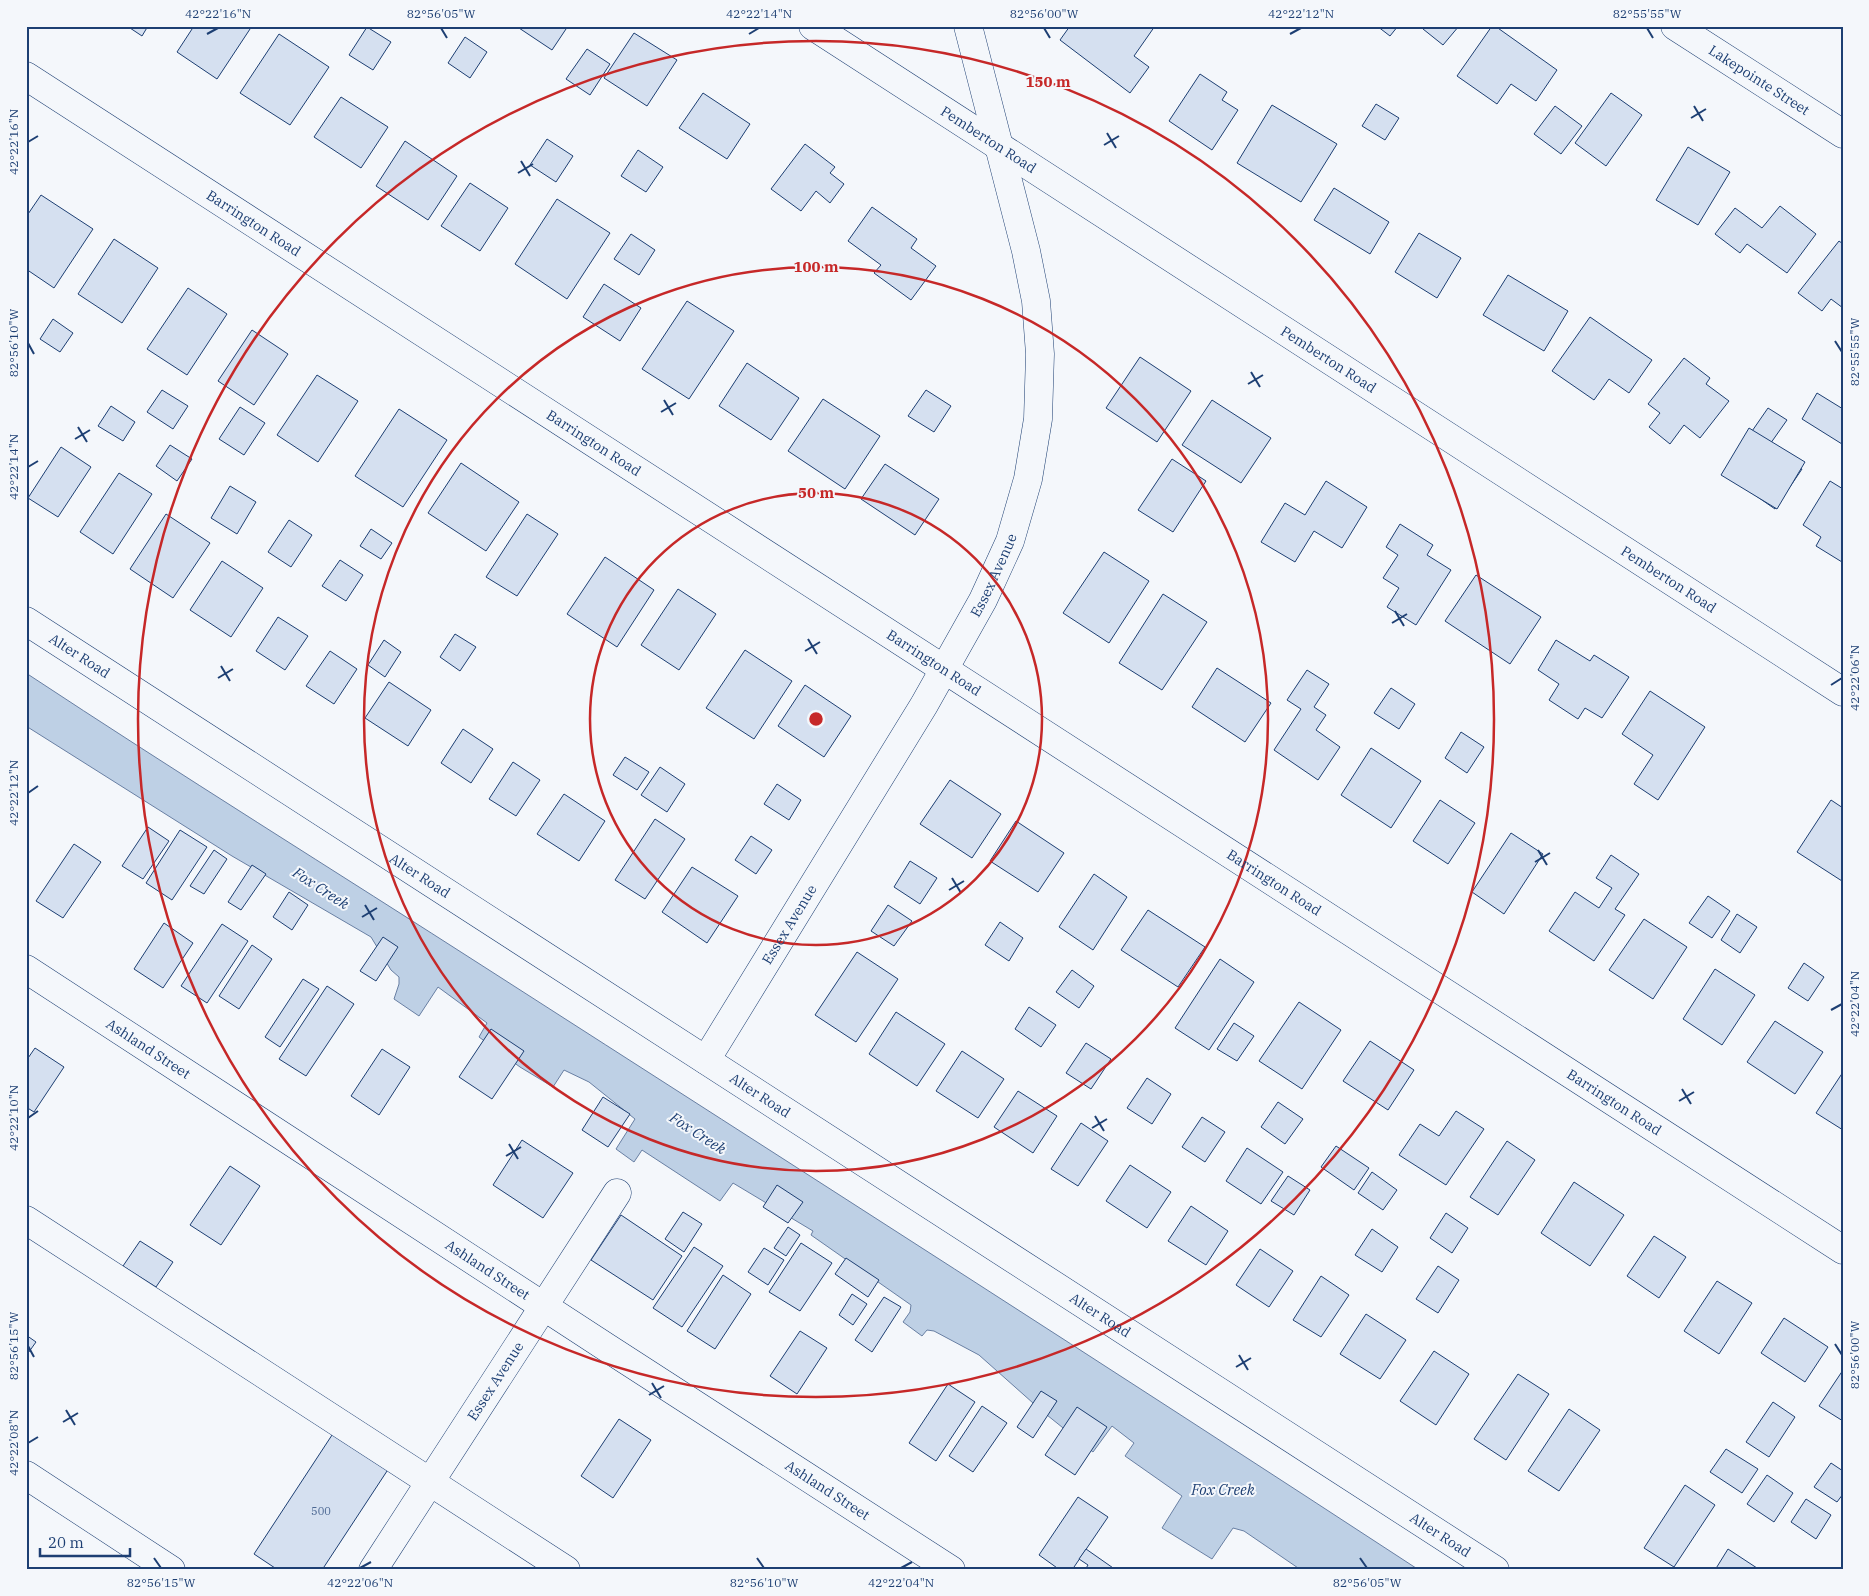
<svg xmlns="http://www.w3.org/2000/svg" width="1869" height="1596" font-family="'IBM Plex Serif',serif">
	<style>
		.water { fill: #bed0e5; stroke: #687fa3 }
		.building { fill: #d5e0f0; stroke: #1d3f73 }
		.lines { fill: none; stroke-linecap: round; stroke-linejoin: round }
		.minor-casing { stroke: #1d3f73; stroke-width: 29 }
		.minor { stroke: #f4f7fb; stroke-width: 28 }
		.ticks { fill: none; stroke: #1d3f73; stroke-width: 2 }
		.ring { fill: none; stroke: #c62828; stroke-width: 2.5 }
		.labels { text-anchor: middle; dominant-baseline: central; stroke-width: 4; stroke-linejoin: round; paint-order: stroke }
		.number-label { font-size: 11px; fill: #4b6792 }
		.street-label { font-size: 14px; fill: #1d3f73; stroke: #f4f7fb }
		.water-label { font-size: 15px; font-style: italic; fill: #1d3f73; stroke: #f4f7fb }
		.centre { fill: #c62828; stroke: #f4f7fb; stroke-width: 2.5 }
		.ring-label { font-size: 15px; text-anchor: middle; font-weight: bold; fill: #c62828; stroke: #f4f7fb; stroke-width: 4; stroke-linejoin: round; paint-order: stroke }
		.neatline { fill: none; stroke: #1d3f73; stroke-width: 2 }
		.ticks-label { font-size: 12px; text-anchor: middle; fill: #1d3f73 }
	</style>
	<rect width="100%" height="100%" fill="#f4f7fb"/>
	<!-- water -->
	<path class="water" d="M26 673C179 774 335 871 489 970 799 1169 1110 1368 1419 1570H1301L1244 1531 1233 1528 1212 1559 1162 1528 1182 1496 1125 1456 1134 1443 1112 1426 1093 1452 1042 1411 979 1355 934 1331 927 1330 922 1336 903 1322 910 1312 911 1305 811 1235 813 1231 733 1183 720 1201 642 1150 634 1162 616 1149 635 1119 589 1082 564 1070 553 1087 520 1067 479 1037 487 1023 438 987 419 1016 394 999 399 984V977L391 970 371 937 232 856 26 726Z"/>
	<!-- building -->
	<g class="building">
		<path d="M127 26H148L142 36Z"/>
		<path d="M194 26H252L217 79 177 52Z"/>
		<path d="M516 26H568L552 50Z"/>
		<path d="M1070 26H1155L1134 56 1149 67 1130 93 1060 40Z"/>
		<path d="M1377 26H1398L1390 36Z"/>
		<path d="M1425 26H1459L1443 45 1423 29Z"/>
		<path d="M1492 26H1495L1557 70 1536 101 1511 84 1497 104 1457 76Z"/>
		<path d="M367 27 391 42 373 70 349 55Z"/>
		<path d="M634 33 677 60 647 106 604 78Z"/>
		<path d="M279 34 329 67 290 125 240 93Z"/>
		<path d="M465 37 487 52 470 78 448 63Z"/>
		<path d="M587 49 610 64 590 95 566 79Z"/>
		<path d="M1200 74 1227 92 1222 100 1238 110 1212 150 1169 121Z"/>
		<path d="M703 93 750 124 727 159 679 128Z"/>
		<path d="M1611 93 1642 115 1606 166 1575 143Z"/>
		<path d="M341 97 388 127 361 168 314 137Z"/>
		<path d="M1376 104 1399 118 1385 140 1362 126Z"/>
		<path d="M1272 105 1337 144 1301 202 1237 163Z"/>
		<path d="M1555 106 1582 126 1561 154 1534 134Z"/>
		<path d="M547 139 573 156 556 182 530 165Z"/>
		<path d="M405 141 457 176 428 220 376 186Z"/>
		<path d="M805 144 835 167 830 173 844 184 830 203 816 191 801 211 771 189Z"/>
		<path d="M1688 147 1730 172 1698 225 1656 200Z"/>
		<path d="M638 150 663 167 646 192 621 176Z"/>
		<path d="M470 183 508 208 480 251 441 226Z"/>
		<path d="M1334 188 1389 222 1370 254 1314 220Z"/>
		<path d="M41 195 93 229 54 288 26 269V217Z"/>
		<path d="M557 199 610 233 567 299 515 264Z"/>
		<path d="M1780 206 1816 234 1787 273 1747 244 1740 253 1715 234 1735 208 1762 228Z"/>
		<path d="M872 207 917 239 911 248 936 266 911 300 874 273 881 265 848 241Z"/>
		<path d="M1419 233 1461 258 1437 298 1395 272Z"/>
		<path d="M631 234 655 250 639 275 614 259Z"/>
		<path d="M114 239 158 268 122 323 78 294Z"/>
		<path d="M1839 241 1843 244V308L1831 299 1822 311 1798 293Z"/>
		<path d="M1508 275 1568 311 1544 351 1483 315Z"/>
		<path d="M604 284 641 308 620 341 583 317Z"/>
		<path d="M188 288 227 314 187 375 147 349Z"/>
		<path d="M687 301 734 331 689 399 642 369Z"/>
		<path d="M1590 317 1652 360 1629 393 1609 379 1594 400 1552 371Z"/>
		<path d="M53 319 73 333 60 352 40 339Z"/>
		<path d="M252 330 288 354 254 405 218 381Z"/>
		<path d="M1140 357 1191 391 1157 442 1106 408Z"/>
		<path d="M1684 358 1710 378 1706 384 1729 401 1700 438 1684 425 1670 444 1649 427 1660 413 1648 404Z"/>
		<path d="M747 363 799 398 771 440 719 406Z"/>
		<path d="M317 375 358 401 318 462 277 435Z"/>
		<path d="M162 390 188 406 173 429 147 412Z"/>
		<path d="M926 390 951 406 934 432 908 416Z"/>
		<path d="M1817 393 1843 409 1842 444 1802 419Z"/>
		<path d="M823 399 880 436 845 489 788 451Z"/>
		<path d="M1212 400 1271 438 1241 483 1182 445Z"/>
		<path d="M111 406 135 422 123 441 98 426Z"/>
		<path d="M240 407 265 423 244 455 219 439Z"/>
		<path d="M1768 408 1787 420 1768 447 1802 469 1775 509 1723 473Z"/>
		<path d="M399 409 447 440 403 507 355 476Z"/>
		<path d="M1749 428 1805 462 1777 509 1721 475Z"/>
		<path d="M170 445 192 459 177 481 156 466Z"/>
		<path d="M61 447 91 467 58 517 28 498Z"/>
		<path d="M1172 459 1206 481 1173 532 1138 510Z"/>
		<path d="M461 463 519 502 486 551 428 513Z"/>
		<path d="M885 464 939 499 915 535 861 499Z"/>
		<path d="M119 473 152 494 113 554 80 532Z"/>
		<path d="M1326 481 1367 507 1342 548 1314 531 1295 562 1261 542 1285 503 1305 515Z"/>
		<path d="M1830 481 1843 489 1842 562 1816 546 1821 537 1803 525Z"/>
		<path d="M230 486 256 502 237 534 211 518Z"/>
		<path d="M166 514 210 543 173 598 130 569Z"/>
		<path d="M527 514 558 534 517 596 486 577Z"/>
		<path d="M289 520 312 535 291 567 268 552Z"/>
		<path d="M1400 524 1433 545 1427 555 1451 570 1416 625 1387 607 1399 588 1383 578 1398 555 1386 547Z"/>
		<path d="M371 529 392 543 381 559 360 546Z"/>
		<path d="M1104 552 1149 581 1109 643 1063 613Z"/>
		<path d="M605 557 654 590 617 647 567 614Z"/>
		<path d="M340 560 363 575 346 601 322 586Z"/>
		<path d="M222 561 263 588 231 637 190 610Z"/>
		<path d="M1476 575 1541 617 1510 664 1445 621Z"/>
		<path d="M678 589 716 614 679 670 641 645Z"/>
		<path d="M1163 594 1207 622 1162 690 1119 663Z"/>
		<path d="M278 617 308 636 285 670 256 651Z"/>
		<path d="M455 634 476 647 460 671 440 657Z"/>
		<path d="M384 640 401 652 385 677 368 665Z"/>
		<path d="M1556 640 1590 661 1594 655 1629 677 1602 718 1585 708 1578 719 1549 700 1559 684 1538 670Z"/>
		<path d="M745 650 792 681 754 739 706 708Z"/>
		<path d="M330 651 357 669 334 704 306 686Z"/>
		<path d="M1217 668 1271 703 1245 742 1192 707Z"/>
		<path d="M1307 670 1329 684 1314 707 1326 715 1316 730 1340 747 1318 780 1274 750 1301 709 1287 700Z"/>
		<path d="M389 682 431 710 408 746 365 718Z"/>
		<path d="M805 685 851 716 824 757 778 726Z"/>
		<path d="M1391 688 1415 704 1399 729 1374 713Z"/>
		<path d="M1650 691 1705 727 1658 800 1634 784 1653 755 1622 734Z"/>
		<path d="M463 729 493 749 471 783 441 763Z"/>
		<path d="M1461 732 1484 747 1467 773 1445 758Z"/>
		<path d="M1371 748 1421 781 1391 828 1341 795Z"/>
		<path d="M625 757 649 772 637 790 613 775Z"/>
		<path d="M513 762 540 780 516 816 489 799Z"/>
		<path d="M660 767 685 784 667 812 641 795Z"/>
		<path d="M950 780 1001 814 972 858 920 824Z"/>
		<path d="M777 784 801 800 789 820 764 804Z"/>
		<path d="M564 794 605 821 579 861 537 834Z"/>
		<path d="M1440 800 1475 823 1448 864 1413 841Z"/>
		<path d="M1831 800 1843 808 1842 881 1797 852Z"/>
		<path d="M655 819 685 839 645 899 615 880Z"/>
		<path d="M1016 821 1064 853 1038 892 990 861Z"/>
		<path d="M148 827 169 841 143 879 122 866Z"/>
		<path d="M180 830 207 847 172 900 146 883Z"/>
		<path d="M1511 833 1543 854 1504 914 1472 892Z"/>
		<path d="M751 836 772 850 756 874 735 860Z"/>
		<path d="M74 844 101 862 63 918 36 901Z"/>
		<path d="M214 850 227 859 204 894 190 886Z"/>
		<path d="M1611 855 1639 874 1615 909 1625 915 1594 961 1549 931 1575 892 1599 908 1612 888 1596 878Z"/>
		<path d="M910 861 937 878 920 904 894 887Z"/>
		<path d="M252 865 266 874 241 910 228 902Z"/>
		<path d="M692 867 738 896 707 943 662 912Z"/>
		<path d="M1094 874 1127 897 1093 950 1059 927Z"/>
		<path d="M289 892 308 905 292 930 273 917Z"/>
		<path d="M1708 896 1730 911 1712 938 1689 923Z"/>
		<path d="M888 905 912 921 894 946 871 931Z"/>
		<path d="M1148 910 1205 947 1178 987 1121 950Z"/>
		<path d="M1737 914 1757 927 1740 953 1721 940Z"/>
		<path d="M1644 919 1687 947 1653 999 1609 970Z"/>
		<path d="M1000 922 1023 938 1009 961 985 945Z"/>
		<path d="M164 923 193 943 163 988 134 969Z"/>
		<path d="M222 924 248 941 207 1003 181 986Z"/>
		<path d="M383 937 398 947 376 981 360 971Z"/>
		<path d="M252 945 272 959 239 1009 219 996Z"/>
		<path d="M857 952 898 979 856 1042 815 1015Z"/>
		<path d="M1220 959 1254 982 1209 1050 1175 1028Z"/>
		<path d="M1804 963 1824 977 1808 1001 1788 988Z"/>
		<path d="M1715 969 1755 995 1722 1045 1683 1019Z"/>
		<path d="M1072 970 1094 986 1079 1008 1056 992Z"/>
		<path d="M303 979 319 989 280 1047 265 1037Z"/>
		<path d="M327 986 354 1004 306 1076 279 1059Z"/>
		<path d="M1299 1002 1341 1030 1302 1089 1259 1061Z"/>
		<path d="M1029 1007 1056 1025 1041 1047 1015 1029Z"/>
		<path d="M896 1012 945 1044 917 1086 869 1054Z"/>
		<path d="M1775 1021 1823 1052 1795 1094 1747 1062Z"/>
		<path d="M1234 1023 1254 1036 1237 1061 1217 1049Z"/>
		<path d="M491 1029 524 1051 492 1099 459 1077Z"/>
		<path d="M1370 1041 1414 1070 1388 1110 1343 1081Z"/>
		<path d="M1086 1043 1111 1059 1091 1089 1066 1073Z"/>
		<path d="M35 1048 64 1067 34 1112 26 1107V1061Z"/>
		<path d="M382 1049 410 1067 379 1115 351 1096Z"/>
		<path d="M962 1051 1004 1079 978 1118 936 1091Z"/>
		<path d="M1843 1072V1130L1816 1113Z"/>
		<path d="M1147 1078 1171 1094 1152 1124 1127 1108Z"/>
		<path d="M1018 1091 1057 1116 1033 1153 994 1127Z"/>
		<path d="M603 1097 630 1114 608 1147 582 1130Z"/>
		<path d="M1278 1102 1303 1119 1285 1144 1261 1127Z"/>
		<path d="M1456 1111 1484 1129 1446 1185 1399 1155 1420 1124 1439 1136Z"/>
		<path d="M1202 1117 1225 1132 1205 1162 1182 1147Z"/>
		<path d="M1081 1123 1108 1141 1078 1186 1051 1169Z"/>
		<path d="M522 1140 573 1173 543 1218 493 1185Z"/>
		<path d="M1507 1141 1535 1160 1498 1215 1470 1197Z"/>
		<path d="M1336 1146 1369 1168 1354 1190 1321 1167Z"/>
		<path d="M1247 1148 1283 1172 1261 1204 1226 1181Z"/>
		<path d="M1130 1165 1171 1192 1147 1228 1106 1201Z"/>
		<path d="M230 1166 260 1186 221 1245 190 1225Z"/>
		<path d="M1372 1172 1397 1190 1383 1210 1358 1193Z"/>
		<path d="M1288 1176 1310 1190 1294 1215 1271 1201Z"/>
		<path d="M1574 1182 1624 1215 1590 1266 1541 1233Z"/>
		<path d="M777 1185 803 1202 788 1223 763 1207Z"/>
		<path d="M1191 1206 1228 1231 1206 1265 1168 1241Z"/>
		<path d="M683 1212 702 1224 684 1252 665 1239Z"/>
		<path d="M1446 1213 1468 1228 1452 1253 1430 1238Z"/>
		<path d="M621 1215 682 1256 653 1300 591 1260Z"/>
		<path d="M788 1227 800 1235 786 1256 774 1248Z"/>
		<path d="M1372 1229 1398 1247 1382 1272 1355 1255Z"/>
		<path d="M1654 1236 1686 1257 1659 1298 1627 1276Z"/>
		<path d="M140 1241 173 1262 156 1287 123 1266Z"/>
		<path d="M801 1243 832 1263 800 1311 769 1292Z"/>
		<path d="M694 1247 723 1266 682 1327 653 1308Z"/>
		<path d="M764 1248 784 1260 768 1285 748 1272Z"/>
		<path d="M1260 1249 1293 1271 1269 1307 1236 1285Z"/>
		<path d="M846 1258 879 1280 868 1297 835 1274Z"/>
		<path d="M1438 1266 1459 1280 1438 1313 1416 1299Z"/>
		<path d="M723 1275 751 1294 715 1349 687 1331Z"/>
		<path d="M1321 1276 1349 1295 1321 1337 1293 1320Z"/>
		<path d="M1717 1281 1752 1303 1719 1354 1684 1331Z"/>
		<path d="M852 1294 867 1304 853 1325 839 1315Z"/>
		<path d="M884 1297 901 1307 872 1352 855 1340Z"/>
		<path d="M1366 1314 1406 1340 1380 1379 1340 1354Z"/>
		<path d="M1784 1318 1828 1347 1805 1382 1761 1353Z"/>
		<path d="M800 1331 827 1348 797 1394 770 1376Z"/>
		<path d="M26 1335 36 1342 26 1356Z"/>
		<path d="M1434 1351 1469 1374 1436 1425 1400 1401Z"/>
		<path d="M1843 1370V1421L1819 1406Z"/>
		<path d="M1518 1374 1549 1394 1506 1460 1474 1439Z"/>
		<path d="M948 1384 975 1402 936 1461 909 1443Z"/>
		<path d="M1041 1391 1057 1401 1033 1438 1017 1427Z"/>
		<path d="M1773 1402 1795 1417 1769 1457 1746 1442Z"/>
		<path d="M982 1406 1007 1423 973 1472 949 1456Z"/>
		<path d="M1077 1407 1107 1427 1075 1475 1045 1455Z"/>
		<path d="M1569 1409 1600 1430 1559 1491 1528 1471Z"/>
		<path d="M619 1419 651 1440 613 1498 581 1476Z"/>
		<path d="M334 1432 389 1468 322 1570H278L254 1554Z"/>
		<path d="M1726 1449 1758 1469 1742 1493 1710 1472Z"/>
		<path d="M1831 1463 1843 1471V1494L1837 1502 1814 1487Z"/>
		<path d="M1767 1475 1793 1493 1774 1522 1747 1504Z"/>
		<path d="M1685 1485 1715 1505 1674 1567 1644 1548Z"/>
		<path d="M1078 1497 1108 1517 1072 1570H1060L1039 1555Z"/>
		<path d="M1806 1499 1831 1515 1816 1539 1791 1522Z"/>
		<path d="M1086 1549 1116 1570H1085L1088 1565 1079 1559Z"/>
		<path d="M1728 1549 1760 1570H1715Z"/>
	</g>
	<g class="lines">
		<!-- minor casing -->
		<g class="minor-casing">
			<g id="minor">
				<path id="s1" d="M813 26 1843 692"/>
				<path id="s2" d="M1675 26 1843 134"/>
				<path id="s3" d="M26 76 1843 1250"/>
				<path id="s4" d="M26 621 1495 1570"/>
				<path id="s5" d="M26 969 606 1347 951 1570"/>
				<path id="s6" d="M706 1060 924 705 983 600 1010 541 1028 479 1038 419 1040 354 1036 301 1026 251 968 26"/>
				<path d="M26 1220 566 1570"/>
				<path d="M26 1475 171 1570"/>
				<path id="s7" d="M373 1570 617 1193"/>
			</g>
		</g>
		<!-- minor -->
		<use href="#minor" class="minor"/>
	</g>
	<!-- ticks -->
	<path class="ticks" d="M441 28 447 38M1044 28 1050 38M1647 28 1653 38M207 34 218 28M749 34 759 28M1290 34 1301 28M1694 106 1703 121M1691 118 1706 109M1107 133 1116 148M28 142 38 136M1104 145 1119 136M521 161 530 176M518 173 533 164M1835 341 1842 352M28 343 34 354M1251 372 1260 387M1248 384 1263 375M664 400 673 415M661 412 676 403M78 427 87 442M75 439 90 430M28 467 38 461M1395 611 1404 626M1392 623 1407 614M808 639 817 654M805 651 820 642M221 666 230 681M218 678 233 669M1831 685 1842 678M28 793 38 786M1538 850 1547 865M1535 862 1550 853M952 878 961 893M949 890 964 881M365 905 374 920M362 917 377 908M1831 1010 1842 1004M1682 1089 1691 1104M1679 1101 1694 1092M1095 1116 1104 1131M28 1118 38 1111M1092 1128 1107 1119M509 1144 518 1159M506 1156 521 1147M1835 1344 1842 1355M28 1346 34 1357M1239 1355 1248 1370M1236 1367 1251 1358M652 1383 661 1398M649 1395 664 1386M66 1410 75 1425M63 1422 78 1413M28 1443 38 1437M154 1558 161 1568M757 1558 764 1568M1360 1558 1367 1568M360 1568 371 1562M901 1568 912 1562"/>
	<!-- distance rings -->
	<g class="ring">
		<circle cx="816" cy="719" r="226"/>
		<circle cx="816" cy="719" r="452"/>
		<circle cx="816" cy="719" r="678"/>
	</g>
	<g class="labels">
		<!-- number labels -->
		<g class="number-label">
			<text x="321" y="1511">500</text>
		</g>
		<!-- street labels -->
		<g class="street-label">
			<text stroke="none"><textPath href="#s2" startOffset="100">Lakepointe Street</textPath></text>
			<text stroke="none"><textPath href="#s1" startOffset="209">Pemberton Road</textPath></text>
			<text stroke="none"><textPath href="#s3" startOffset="271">Barrington Road</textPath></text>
			<text stroke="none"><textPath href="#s1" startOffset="614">Pemberton Road</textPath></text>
			<text stroke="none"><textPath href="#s3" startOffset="676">Barrington Road</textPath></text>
			<text stroke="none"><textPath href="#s6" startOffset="564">Essex Avenue</textPath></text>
			<text stroke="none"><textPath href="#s1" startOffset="1019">Pemberton Road</textPath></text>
			<text stroke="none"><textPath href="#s4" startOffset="64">Alter Road</textPath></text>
			<text stroke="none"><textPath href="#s3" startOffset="1081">Barrington Road</textPath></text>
			<text stroke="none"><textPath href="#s4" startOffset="469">Alter Road</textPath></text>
			<text stroke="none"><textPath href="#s3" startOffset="1486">Barrington Road</textPath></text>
			<text stroke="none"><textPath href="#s6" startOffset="159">Essex Avenue</textPath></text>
			<text stroke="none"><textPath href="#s5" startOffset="146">Ashland Street</textPath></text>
			<text stroke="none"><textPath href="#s4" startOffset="874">Alter Road</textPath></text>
			<text stroke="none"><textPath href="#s3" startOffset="1891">Barrington Road</textPath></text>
			<text stroke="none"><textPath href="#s5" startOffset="551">Ashland Street</textPath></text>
			<text stroke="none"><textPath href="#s4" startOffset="1279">Alter Road</textPath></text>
			<text stroke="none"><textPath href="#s7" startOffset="225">Essex Avenue</textPath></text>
			<text stroke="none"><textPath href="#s5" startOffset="956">Ashland Street</textPath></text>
			<text stroke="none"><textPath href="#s4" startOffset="1684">Alter Road</textPath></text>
		</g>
		<!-- water labels -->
		<g class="water-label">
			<text transform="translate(321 888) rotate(33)">Fox Creek</text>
			<text transform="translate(698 1133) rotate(33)">Fox Creek</text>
			<text x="1223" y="1489">Fox Creek</text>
		</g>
	</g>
	<circle cx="816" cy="719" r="8" class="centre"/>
	<g class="ring-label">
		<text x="1048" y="87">150 m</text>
		<text x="816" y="272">100 m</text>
		<text x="816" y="498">50 m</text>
	</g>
	<!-- border -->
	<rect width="1869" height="1596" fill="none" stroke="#f4f7fb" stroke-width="55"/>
	<!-- scale -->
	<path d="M40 1548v8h90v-8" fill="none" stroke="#1d3f73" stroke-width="2.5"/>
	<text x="48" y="1548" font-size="15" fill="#1d3f73" stroke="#f4f7fb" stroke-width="4" paint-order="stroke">20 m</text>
	<rect x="28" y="28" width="1814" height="1540" class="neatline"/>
	<g class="ticks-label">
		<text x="218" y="18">42°22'16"N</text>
		<text x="441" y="18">82°56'05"W</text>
		<text x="759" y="18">42°22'14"N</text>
		<text x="1044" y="18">82°56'00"W</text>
		<text x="1301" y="18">42°22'12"N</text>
		<text x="1647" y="18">82°55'55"W</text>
		<text transform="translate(14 142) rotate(-90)" y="4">42°22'16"N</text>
		<text transform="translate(14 343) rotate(-90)" y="4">82°56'10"W</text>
		<text transform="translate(1855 352) rotate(-90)" y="4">82°55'55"W</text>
		<text transform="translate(14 467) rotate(-90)" y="4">42°22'14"N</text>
		<text transform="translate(1855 678) rotate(-90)" y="4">42°22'06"N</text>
		<text transform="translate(14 793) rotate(-90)" y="4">42°22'12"N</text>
		<text transform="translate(1855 1004) rotate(-90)" y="4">42°22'04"N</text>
		<text transform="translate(14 1118) rotate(-90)" y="4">42°22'10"N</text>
		<text transform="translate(14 1346) rotate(-90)" y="4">82°56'15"W</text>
		<text transform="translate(1855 1355) rotate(-90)" y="4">82°56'00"W</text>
		<text transform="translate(14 1443) rotate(-90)" y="4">42°22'08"N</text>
		<text x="161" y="1587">82°56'15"W</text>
		<text x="360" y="1587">42°22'06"N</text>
		<text x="764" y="1587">82°56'10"W</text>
		<text x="901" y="1587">42°22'04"N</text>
		<text x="1367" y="1587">82°56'05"W</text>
	</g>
</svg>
